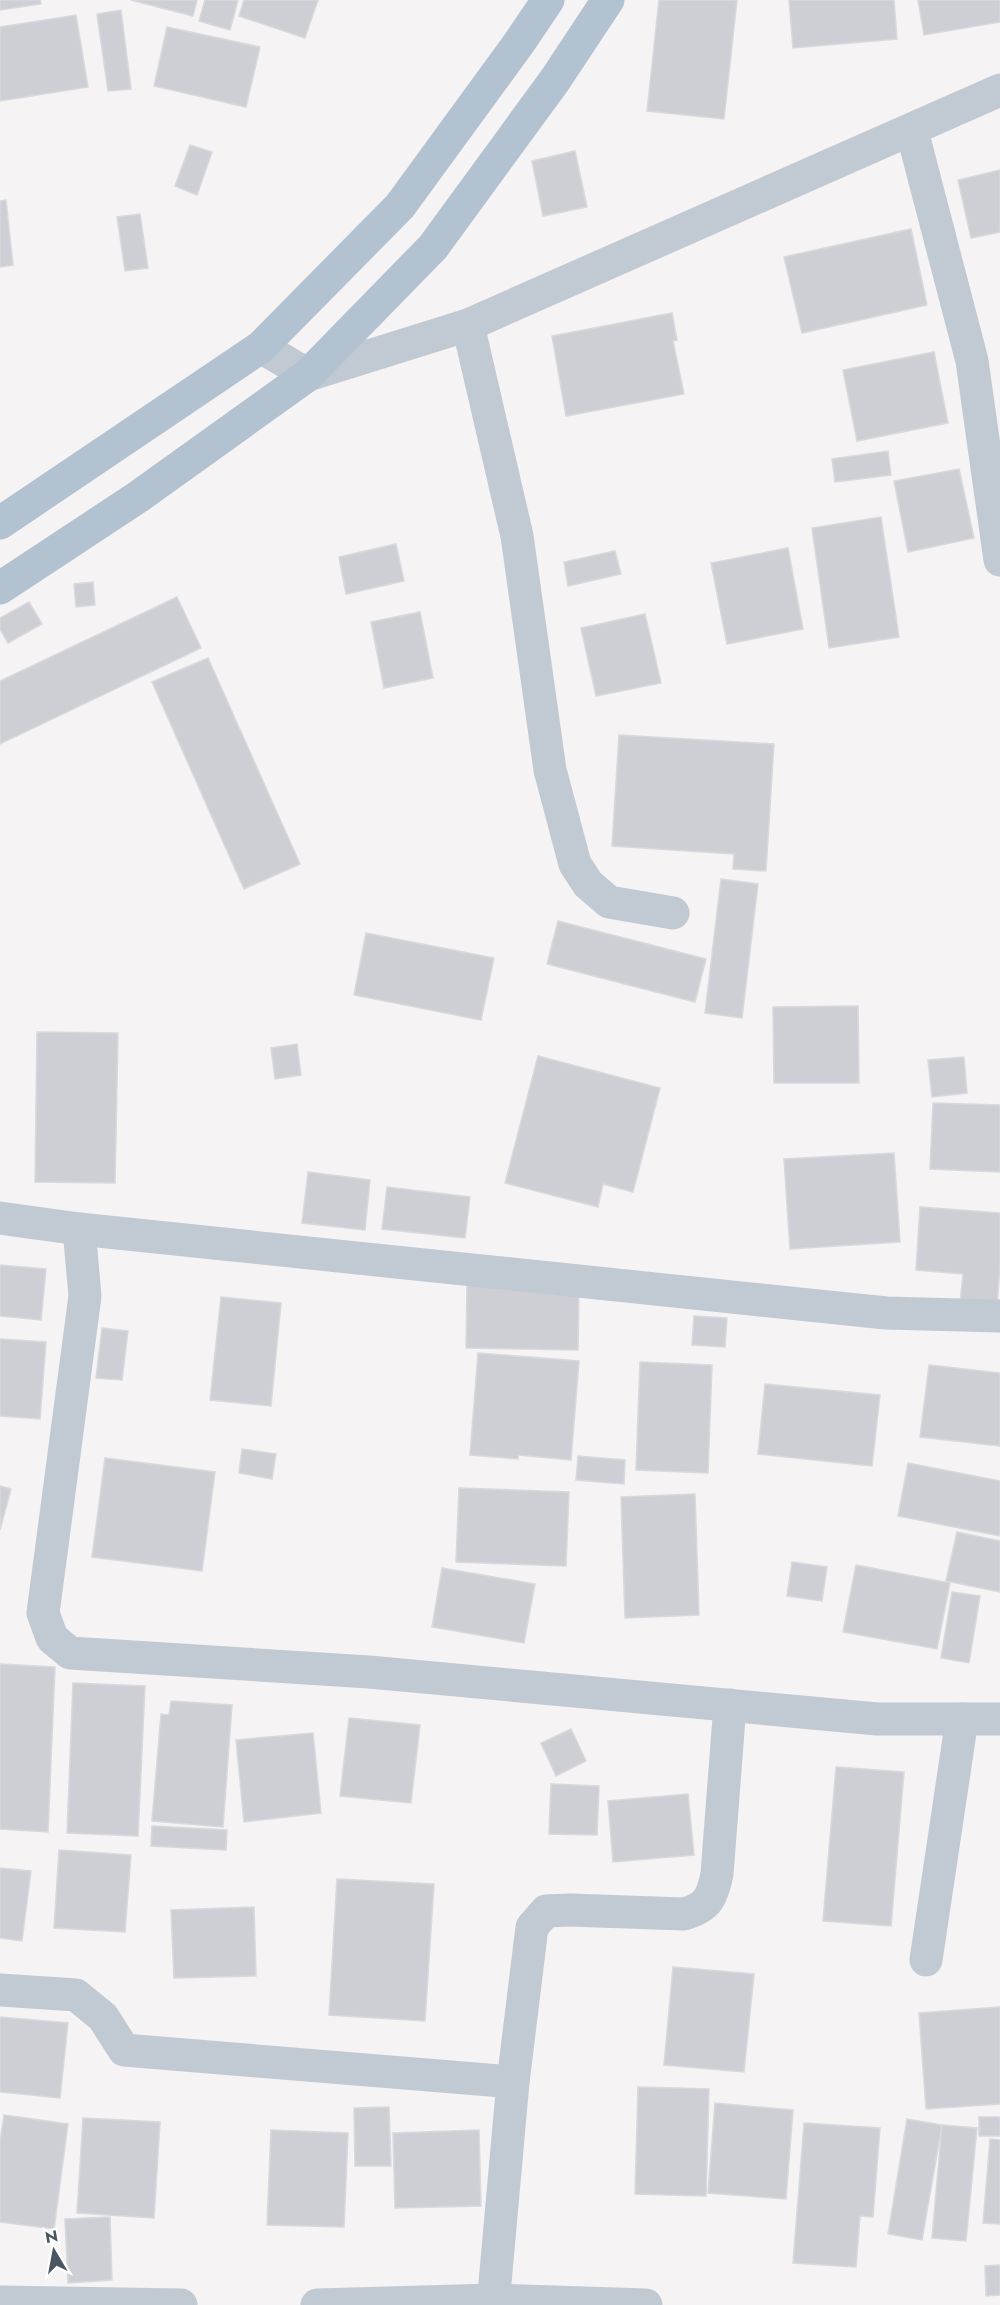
<svg xmlns="http://www.w3.org/2000/svg" width="1000" height="2305" font-family="Jost,sans-serif">
	<style>
		.building { fill: #cdcfd5; stroke: #d7d9de; stroke-width: 1.5 }
		.lines { fill: none; stroke-linecap: round; stroke-linejoin: round }
		.minor { stroke: #c1cad2; stroke-width: 33 }
		.major { stroke: #b3c2d1; stroke-width: 33 }
	</style>
	<rect width="100%" height="100%" fill="#f5f3f3"/>
	<!-- building -->
	<g class="building">
		<path d="M0 0H40L41 4 0 10Z"/>
		<path d="M131 0H197L193 16Z"/>
		<path d="M205 0H238L230 30 199 21Z"/>
		<path d="M244 0H318L305 38 239 16Z"/>
		<path d="M659 0H737L724 119 647 111Z"/>
		<path d="M789 0H894L897 39 793 48Z"/>
		<path d="M918 0H1000V22L924 35Z"/>
		<path d="M121 10 131 89 108 91 97 14Z"/>
		<path d="M76 15 88 87 0 101V27Z"/>
		<path d="M167 27 260 47 246 107 154 86Z"/>
		<path d="M190 145 212 152 197 195 175 186Z"/>
		<path d="M575 151 587 207 543 216 532 161Z"/>
		<path d="M1000 170V232L971 238 958 180Z"/>
		<path d="M6 200 13 265 0 267V201Z"/>
		<path d="M140 214 148 268 125 271 117 217Z"/>
		<path d="M911 229 927 305 802 333 784 257Z"/>
		<path d="M672 313 677 340 673 341 684 394 566 416 552 336Z"/>
		<path d="M934 352 948 423 857 441 843 370Z"/>
		<path d="M888 451 891 475 835 482 832 459Z"/>
		<path d="M959 469 974 538 908 552 894 481Z"/>
		<path d="M881 517 899 637 829 648 812 528Z"/>
		<path d="M396 544 404 581 346 594 339 557Z"/>
		<path d="M788 548 803 629 727 644 711 563Z"/>
		<path d="M615 551 621 574 568 586 564 562Z"/>
		<path d="M93 582 95 605 76 607 74 584Z"/>
		<path d="M177 597 201 648 0 744V681Z"/>
		<path d="M29 602 42 624 8 643 0 629V618Z"/>
		<path d="M420 612 433 678 384 688 371 622Z"/>
		<path d="M645 614 661 683 596 696 581 628Z"/>
		<path d="M208 658 300 864 244 889 152 682Z"/>
		<path d="M619 735 774 744 766 871 733 869 734 854 612 846Z"/>
		<path d="M721 879 758 884 742 1018 705 1013Z"/>
		<path d="M558 921 706 959 695 1002 547 964Z"/>
		<path d="M366 933 494 958 481 1020 354 995Z"/>
		<path d="M858 1006 859 1083H774L773 1007Z"/>
		<path d="M37 1032 118 1033 115 1183 35 1182Z"/>
		<path d="M297 1044 301 1075 275 1079 271 1048Z"/>
		<path d="M538 1056 660 1088 633 1192 603 1184 598 1207 505 1183Z"/>
		<path d="M964 1057 967 1093 932 1097 928 1060Z"/>
		<path d="M933 1103 1000 1105V1172L930 1169Z"/>
		<path d="M894 1153 900 1242 790 1249 784 1159Z"/>
		<path d="M308 1172 370 1180 365 1230 302 1223Z"/>
		<path d="M387 1187 470 1197 465 1238 382 1229Z"/>
		<path d="M920 1207 1000 1213V1266L997 1306 960 1303 963 1274 916 1270Z"/>
		<path d="M0 1265 46 1269 41 1320 0 1316Z"/>
		<path d="M467 1285 579 1287 578 1350 466 1348Z"/>
		<path d="M221 1297 281 1303 271 1406 210 1400Z"/>
		<path d="M694 1316 727 1318 725 1347 692 1345Z"/>
		<path d="M102 1328 128 1331 122 1380 96 1378Z"/>
		<path d="M0 1339 46 1342 40 1419 0 1416Z"/>
		<path d="M478 1353 579 1361 571 1460 518 1455V1459L470 1455Z"/>
		<path d="M640 1362 712 1365 708 1473 636 1470Z"/>
		<path d="M929 1365 1000 1373V1446L920 1437Z"/>
		<path d="M765 1384 880 1395 872 1466 758 1454Z"/>
		<path d="M242 1449 276 1454 272 1479 239 1473Z"/>
		<path d="M578 1456 625 1460 624 1484 576 1480Z"/>
		<path d="M105 1458 215 1472 202 1571 92 1557Z"/>
		<path d="M908 1463 1000 1481V1536L898 1516Z"/>
		<path d="M0 1486 11 1489 0 1530Z"/>
		<path d="M459 1488 569 1492 566 1566 456 1562Z"/>
		<path d="M695 1494 699 1615 625 1618 621 1497Z"/>
		<path d="M957 1532 1000 1541V1592L946 1581Z"/>
		<path d="M792 1562 827 1567 822 1601 787 1596Z"/>
		<path d="M856 1565 950 1583 937 1649 843 1632Z"/>
		<path d="M442 1568 535 1584 524 1643 432 1627Z"/>
		<path d="M952 1592 980 1596 969 1663 941 1658Z"/>
		<path d="M0 1664 55 1667 48 1832 0 1829Z"/>
		<path d="M73 1683 145 1686 138 1836 67 1833Z"/>
		<path d="M171 1701 232 1705 223 1827 152 1821 161 1714 169 1715Z"/>
		<path d="M349 1718 420 1725 411 1803 340 1796Z"/>
		<path d="M571 1729 586 1761 556 1776 541 1743Z"/>
		<path d="M313 1733 321 1813 244 1822 236 1740Z"/>
		<path d="M836 1767 904 1772 891 1926 823 1921Z"/>
		<path d="M551 1784 599 1786 597 1835 549 1834Z"/>
		<path d="M688 1794 694 1855 613 1862 608 1801Z"/>
		<path d="M152 1826 227 1830 226 1850 151 1846Z"/>
		<path d="M59 1850 131 1855 125 1932 54 1928Z"/>
		<path d="M0 1868 31 1871 22 1941 0 1938Z"/>
		<path d="M337 1879 434 1884 425 2021 329 2015Z"/>
		<path d="M254 1907 256 1976 174 1978 171 1910Z"/>
		<path d="M673 1967 754 1974 744 2072 664 2065Z"/>
		<path d="M1000 2007V2104L926 2109 919 2013Z"/>
		<path d="M0 2017 68 2023 60 2098 0 2092Z"/>
		<path d="M638 2087 709 2089 706 2196 635 2194Z"/>
		<path d="M715 2103 793 2110 786 2199 708 2193Z"/>
		<path d="M389 2107 391 2166H355L354 2108Z"/>
		<path d="M4 2115 68 2124 54 2229 0 2222V2142Z"/>
		<rect x="979" y="2117" width="21" height="19"/>
		<path d="M83 2118 160 2122 154 2218 77 2213Z"/>
		<path d="M907 2119 942 2125 922 2240 888 2234Z"/>
		<path d="M804 2123 880 2128 873 2217 860 2216 856 2267 793 2263Z"/>
		<path d="M942 2125 977 2128 966 2241 932 2238Z"/>
		<path d="M271 2130 348 2133 344 2227 267 2225Z"/>
		<path d="M479 2130 481 2206 395 2208 393 2133Z"/>
		<path d="M990 2139 1000 2140V2224L983 2223Z"/>
		<path d="M110 2217 112 2280 68 2283 65 2219Z"/>
		<path d="M1000 2265V2295L986 2296 985 2266Z"/>
	</g>
	<g class="lines">
		<!-- minor -->
		<g class="minor">
			<path d="M912 131 972 361 1000 560"/>
			<path d="M468 325 517 536 550 770 575 864 588 884 609 902 673 913"/>
			<path d="M261 347 308 375 468 325 1000 90"/>
			<path d="M0 1218 79 1229 886 1313 1000 1316"/>
			<path d="M79 1229 85 1296 43 1613 52 1638 70 1653 369 1672 877 1719H1000"/>
			<path d="M926 1960 962 1719"/>
			<path d="M0 1990 76 1995 103 2017 124 2050 513 2082"/>
			<path d="M0 2302 181 2305"/>
			<path d="M317 2305 493 2300 646 2305"/>
			<path d="M493 2305 513 2082 532 1927 546 1911 570 1910 684 1914C708 1907 712 1898 717 1874L730 1705"/>
		</g>
		<!-- major -->
		<g class="major">
			<path d="M0 523 261 347 400 206 519 43 548 0"/>
			<path d="M0 588 138 497 308 375 433 247 555 80 608 0"/>
		</g>
	</g>
	<!-- north arrow -->
	<g transform="translate(54 2251) rotate(350)" stroke="#ffffff" stroke-width="4.5" paint-order="stroke">
	<path d="M0-4.5L10 22L0 15L-10 22Z" fill="#4a5661"/>
	<text y="-9" font-size="16" font-weight="bold" text-anchor="middle" fill="#4a5661">N</text>
	</g>
</svg>
